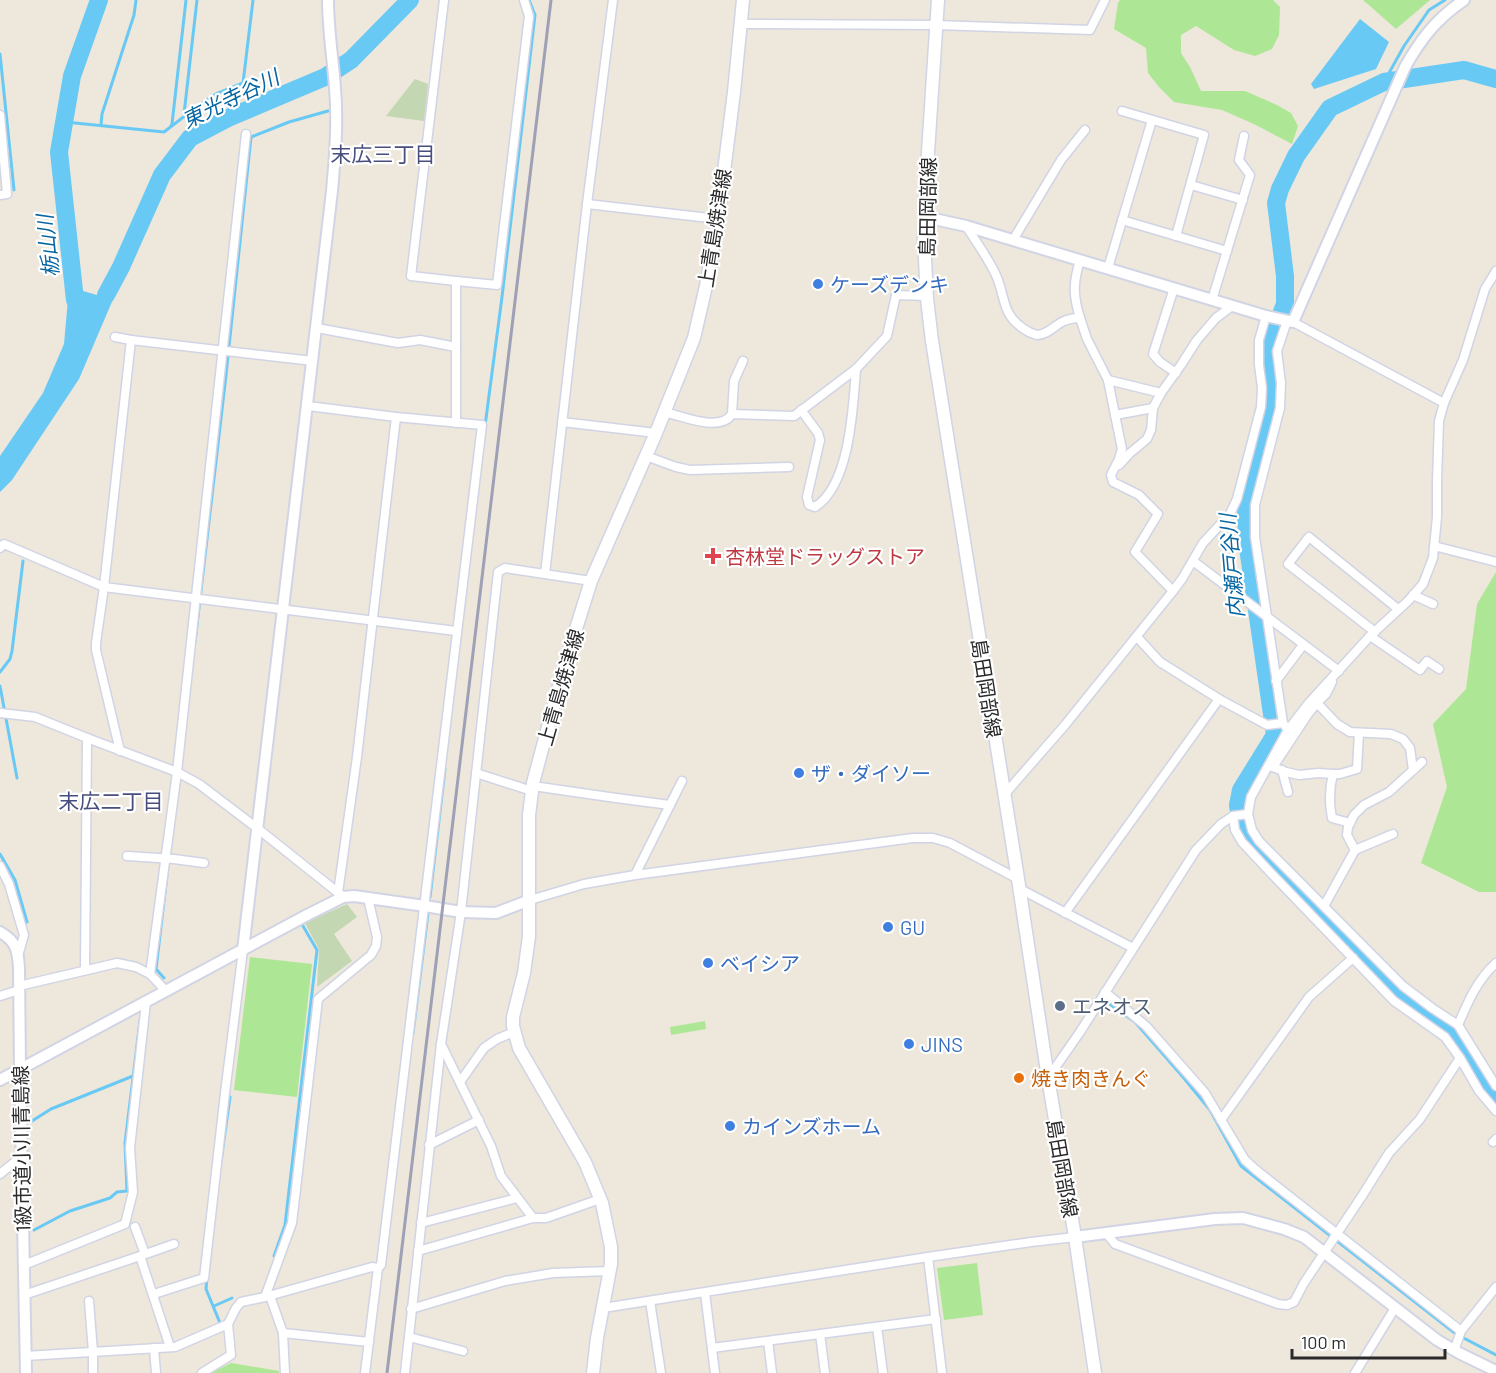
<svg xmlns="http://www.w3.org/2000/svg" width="1496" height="1373" font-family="Barlow,'Noto Sans JP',sans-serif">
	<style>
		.green { fill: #ade795 }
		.cemetery { fill: #c3d8b2 }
		.water { fill: #69c9f5 }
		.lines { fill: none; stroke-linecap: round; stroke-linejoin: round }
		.stream { stroke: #69c9f5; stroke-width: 3 }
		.river { stroke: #69c9f5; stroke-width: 18 }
		.minor-casing { stroke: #d1d4e4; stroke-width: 11 }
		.tertiary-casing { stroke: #d1d4e4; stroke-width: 14 }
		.secondary-casing { stroke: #d1d4e4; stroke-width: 15 }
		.minor { stroke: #fff; stroke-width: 8 }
		.tertiary { stroke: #fff; stroke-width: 10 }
		.secondary { stroke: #fff; stroke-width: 12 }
		.rail { stroke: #9ea0b6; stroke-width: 3 }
		.shop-dot { fill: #3f7fe0; stroke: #fff; stroke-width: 2 }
		.health-dot { fill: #e0444e; stroke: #fff; stroke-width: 2 }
		.service-dot { fill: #5c6f8a; stroke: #fff; stroke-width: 2 }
		.food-dot { fill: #e8710a; stroke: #fff; stroke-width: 2 }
		.labels { text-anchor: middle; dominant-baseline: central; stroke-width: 4.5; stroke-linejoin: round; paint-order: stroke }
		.street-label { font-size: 20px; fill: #2a2a2a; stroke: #fff }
		.shop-label { font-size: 20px; fill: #366cbe; stroke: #fff; text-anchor: start }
		.health-label { font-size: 20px; fill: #be3a42; stroke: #fff; text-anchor: start }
		.service-label { font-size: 20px; fill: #4e5e75; stroke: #fff; text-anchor: start }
		.food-label { font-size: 20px; fill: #c56008; stroke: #fff; text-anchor: start }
		.water-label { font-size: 21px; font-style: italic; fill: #0666a3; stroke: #fff }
		.neighbourhood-label { font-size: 21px; fill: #484f7e; stroke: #fff }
	</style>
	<rect width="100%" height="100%" fill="#ede7dc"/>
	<!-- green -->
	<g class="green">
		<path d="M1120 0H1273L1280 7 1279 35 1272 49 1255 56 1234 50 1196 26 1181 35V53L1190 67 1201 91H1245L1277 105 1291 113 1298 126 1292 144 1256 125 1222 110 1174 102 1159 87 1148 73 1146 48 1114 29 1118 3Z"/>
		<path d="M1363 0H1430L1396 29Z"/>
		<path d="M1496 572V892H1479L1421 863 1447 787 1433 724 1466 689 1477 604Z"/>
		<path d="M250 957 312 964 297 1097 234 1090Z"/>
		<path d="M705 1021 706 1029 671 1035 670 1027Z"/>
		<path d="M977 1263 983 1315 944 1320 937 1268Z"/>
		<path d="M231 1363 279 1371V1373H211Z"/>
	</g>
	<!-- cemetery -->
	<g class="cemetery">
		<path d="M415 79 428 84 424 121 386 116Z"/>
		<path d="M347 904 357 917 334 934 352 961 317 987 319 949 305 923Z"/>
	</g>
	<!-- water -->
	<g class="water">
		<path d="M1360 19 1389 42 1376 69 1314 89 1311 84Z"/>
		<path d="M112 274 123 276 79 379 12 480 0 492V456L43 393 64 344 70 277 79 278 83 291 97 295Z"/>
	</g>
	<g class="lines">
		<!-- stream -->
		<g class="stream">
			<path d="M0 54 14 190"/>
			<path d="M1384 82 1404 46 1429 10 1445 0"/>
			<path d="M184 114 197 0"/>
			<path d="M65 122 164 132 199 105 216 94 243 83 253 0"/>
			<path d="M101 125 102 114 134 15 136 0"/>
			<path d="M171 126 172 124 186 0"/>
			<path d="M485 426 502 297 535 15 529 0"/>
			<path d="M195 642 226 375 251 137 289 122 328 111"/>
			<path d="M0 672 10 659 12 651 23 561"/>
			<path d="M0 686 17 778"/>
			<path d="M0 854 15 880 27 922"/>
			<path d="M430 897 445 769"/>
			<path d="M164 978 156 969 167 875"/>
			<path d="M1104 1000 1135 1022 1183 1077 1210 1110 1241 1166 1456 1334 1496 1355"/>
			<path d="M413 1033 428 913"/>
			<path d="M32 1121 51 1109 133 1076"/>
			<path d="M221 1161 230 1097"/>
			<path d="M34 1230 70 1211 110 1198 117 1192 127 1191 125 1143 140 1021"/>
			<path d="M274 1256 285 1225 317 950 303 926"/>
			<path d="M207 1277 206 1289 220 1323"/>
			<path d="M214 1306 232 1298"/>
		</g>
		<!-- river -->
		<g class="river">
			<path d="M1496 79 1464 70 1384 82 1330 108 1296 156 1280 189 1276 203 1285 276V304L1271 340 1268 360 1272 396 1267 428 1246 507 1247 541 1275 735 1241 790 1238 805 1241 826 1250 843 1400 994 1418 1009 1448 1029 1456 1038 1485 1087 1496 1101"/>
			<path d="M106 295 121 267 162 175 190 138 228 118 325 77 351 60 410 0"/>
			<path d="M75 300 59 152 72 76 99 0"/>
		</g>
		<!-- minor casing -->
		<g class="minor-casing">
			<g id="minor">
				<path d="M444 0 411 276 456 281V423"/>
				<path d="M742 24 936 25 1090 30 1105 0"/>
				<path d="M1122 111 1204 135 1176 236"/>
				<path d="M0 115 7 194 0 195"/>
				<path d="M1191 185 1243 200"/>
				<path d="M587 204 718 219"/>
				<path d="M1122 220 1227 251"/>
				<path d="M966 226C976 241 987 257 995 273 1006 295 1000 313 1024 329 1028 332 1033 334 1037 335 1047 335 1054 326 1062 322 1068 319 1073 318 1080 318L1087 339 1108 380 1113 405 1122 449 1119 459 1111 475 1113 482 1139 495 1158 514 1135 552 1173 591"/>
				<path d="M1013 240 1061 160 1085 130"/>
				<path d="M1080 260C1073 283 1073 295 1080 318"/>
				<path d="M1108 268 1152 120"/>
				<path d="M1496 271 1485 289 1463 360 1444 403 1439 421 1437 481V517L1433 558 1423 584 1408 601 1370 636 1308 704 1288 730 1251 797 1248 814 1252 830 1259 841 1403 986 1432 1008 1458 1025 1496 1086"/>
				<path d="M456 281 497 285 529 16 524 0"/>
				<path d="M1174 288 1153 354 1160 362 1176 373"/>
				<path d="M1212 300 1250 175 1239 160 1244 136"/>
				<path d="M1287 321 1277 351 1281 383 1280 408 1255 505V537L1283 723 1288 730"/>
				<path d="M1293 322 1444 403"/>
				<path d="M317 328 398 343 420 340 456 347"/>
				<path d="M115 337 131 340"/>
				<path d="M1108 380 1161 393 1181 365 1197 340 1216 318 1232 306"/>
				<path d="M308 406 396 417 482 425C447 705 416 985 381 1265L378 1268 365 1373"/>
				<path d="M801 410 818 433 820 440 807 497 809 505 815 507C850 485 853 408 856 369"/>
				<path d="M664 412C683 416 720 433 732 414L794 416 856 369 887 336 896 295 927 296"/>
				<path d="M732 414 734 381 743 361"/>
				<path d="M1115 415 1153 408"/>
				<path d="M562 422 656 433"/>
				<path d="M646 456 676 467 690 470 789 467"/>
				<path d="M1119 465 1130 453 1147 439 1151 430 1153 408 1161 393"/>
				<path d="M1434 546 1496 562"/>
				<path d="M0 548 4 544 104 587 456 631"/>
				<path d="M1193 561 1339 671"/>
				<path d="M545 574 587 204 613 0"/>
				<path d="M1413 595 1433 604"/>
				<path d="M1375 632 1288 564 1309 537 1398 609"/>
				<path d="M1370 636 1420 670 1427 661 1439 669"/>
				<path d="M1137 637 1160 662 1219 699 1267 725 1283 723"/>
				<path d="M1276 681 1303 645"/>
				<path d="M1317 703 1326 694 1332 682"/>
				<path d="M0 713 35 717 87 738 177 772 199 784 257 828 341 895"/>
				<path d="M120 751 96 650V643L104 587 131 340 313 361"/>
				<path d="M1270 766 1286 772 1299 775 1318 773 1333 774C1329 789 1329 803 1332 818L1350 823"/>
				<path d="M1273 767 1308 714 1317 703 1337 724 1350 732 1391 734 1403 739 1410 748 1413 770"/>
				<path d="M1282 770 1288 792"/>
				<path d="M476 773 532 791"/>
				<path d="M1333 774H1340L1357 769 1359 733"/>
				<path d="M533 786 616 798 670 805"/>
				<path d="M1004 795 1065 725 1173 591 1182 579 1203 543 1230 514 1237 499 1261 407 1262 388 1259 365V340L1266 316"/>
				<path d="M1355 850 1393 834"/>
				<path d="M127 856 174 859 204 863"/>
				<path d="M0 866 9 884 24 935 18 956"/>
				<path d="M635 875 682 781"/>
				<path d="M1020 889 1133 948"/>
				<path d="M338 893 357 757 396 417"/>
				<path d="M530 900 584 884 635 875 913 838H933L950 843 1018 879"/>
				<path d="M1324 906 1355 850 1347 835 1348 827 1354 815 1364 805 1389 792 1422 762"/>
				<path d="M1065 913 1219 699"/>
				<path d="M85 969 87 738"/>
				<path d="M150 974 177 772 246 134"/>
				<path d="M19 986 117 963 136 967 150 974 166 991"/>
				<path d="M1105 992 1146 1026 1205 1093 1245 1160 1256 1170 1461 1331"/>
				<path d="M0 996 19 990"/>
				<path d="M1458 1025C1468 1002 1477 980 1496 963"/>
				<path d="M441 1044 491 1146 501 1176 533 1218"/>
				<path d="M1460 1058 1479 1091 1496 1111"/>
				<path d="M1048 1078 1080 1032 1196 850 1221 824 1233 816 1248 814"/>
				<path d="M460 1082 484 1048 497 1039 514 1032"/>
				<path d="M1221 1120 1309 997 1353 958"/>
				<path d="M1493 1142 1496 1139"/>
				<path d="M429 1145 479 1120"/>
				<path d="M0 1174 21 1157"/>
				<path d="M421 1223 517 1198"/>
				<path d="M135 1227 145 1254"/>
				<path d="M1106 1233 1115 1244 1278 1304 1287 1305 1294 1302 1304 1283 1362 1196 1389 1153 1420 1119 1460 1058 1445 1037 1394 1001 1269 871 1242 842 1235 830 1233 816"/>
				<path d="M418 1251 533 1218H546L600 1199"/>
				<path d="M140 1256 174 1244"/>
				<path d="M928 1257 942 1373"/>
				<path d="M24 1265 125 1224 133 1192 130 1148 146 1002"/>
				<path d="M705 1293 715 1373"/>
				<path d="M154 1294 204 1278 225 1093 243 950"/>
				<path d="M24 1295 140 1256 170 1347"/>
				<path d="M270 1296 283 1333 285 1373"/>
				<path d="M265 1297 292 1223 318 999 371 955 376 946 377 937 368 898"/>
				<path d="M89 1301 93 1352V1373"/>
				<path d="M650 1301 661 1373"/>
				<path d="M603 1308 928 1257 1031 1242 1075 1237"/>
				<path d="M411 1309 505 1281 553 1273 610 1271"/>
				<path d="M877 1327 883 1373"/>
				<path d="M283 1333 369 1342"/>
				<path d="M820 1334 825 1373"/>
				<path d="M409 1337 463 1351"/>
				<path d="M768 1341 772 1373"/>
				<path d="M154 1348 156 1373"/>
				<path d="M712 1348 936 1319"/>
				<path d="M1454 1351 1461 1331 1496 1287"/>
				<path d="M25 1356 175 1347 228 1324"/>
				<path d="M202 1373 231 1355 228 1324 236 1308 241 1302 265 1297 372 1267 378 1268"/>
				<path d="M405 1373 441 1044 461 912 498 572 505 568 591 581"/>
				<path d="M1355 1373 1395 1308"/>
			</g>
		</g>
		<!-- tertiary casing -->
		<g class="tertiary-casing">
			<g id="tertiary">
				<path d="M925 217 966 226 1266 316 1293 322 1405 67C1421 39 1436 19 1464 0"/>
				<path d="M0 932C16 941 18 950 19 968L20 1069 26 1373"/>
				<path d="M243 950 332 191C335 157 338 122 335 88 333 59 328 30 328 0"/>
				<path d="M0 1080 309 914 343 897 354 896 425 906 461 912 496 913 530 900"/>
				<path d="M1075 1237 1215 1219 1243 1218 1284 1229 1304 1237 1437 1340 1459 1353 1496 1371"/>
			</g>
		</g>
		<!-- secondary casing -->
		<g class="secondary-casing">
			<g id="secondary">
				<path d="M938 0 925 198 924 239 927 299 932 341 1018 879 1048 1078 1075 1237 1095 1373"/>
				<path d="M593 1373 597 1338 611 1264V1247L602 1203 585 1162 519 1048 513 1026V1017L524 973 529 936V815L533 783 564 667 591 581 656 433 694 338 706 286 718 219 734 92 743 0"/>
			</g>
		</g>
		<!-- minor -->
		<use href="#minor" class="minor"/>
		<!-- tertiary -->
		<use href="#tertiary" class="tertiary"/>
		<!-- secondary -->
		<use href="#secondary" class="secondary"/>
		<!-- rail -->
		<path class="rail" d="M387 1373 551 0"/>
	</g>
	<!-- markers -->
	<g class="shop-dot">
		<circle cx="818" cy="284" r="6"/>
		<circle cx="799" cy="773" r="6"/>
		<circle cx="888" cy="927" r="6"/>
		<circle cx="708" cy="963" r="6"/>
		<circle cx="909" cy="1044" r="6"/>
		<circle cx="730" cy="1126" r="6"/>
	</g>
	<path class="health-dot" d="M710 547h6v6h6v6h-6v6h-6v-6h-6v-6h6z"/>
	<circle class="service-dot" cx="1060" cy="1006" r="6"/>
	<circle class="food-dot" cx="1019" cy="1078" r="6"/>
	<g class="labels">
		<!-- street labels -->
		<g class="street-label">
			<text transform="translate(927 207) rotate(-89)">島田岡部線</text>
			<text transform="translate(714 228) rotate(-81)">上青島焼津線</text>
			<text transform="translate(560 687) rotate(-74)">上青島焼津線</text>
			<text transform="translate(987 688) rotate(81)">島田岡部線</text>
			<text transform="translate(21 1149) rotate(-91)">1級市道小川青島線</text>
			<text transform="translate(1063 1168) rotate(80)">島田岡部線</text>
		</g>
		<!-- shop labels -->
		<g class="shop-label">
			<text x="830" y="284">ケーズデンキ</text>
			<text x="811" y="773">ザ・ダイソー</text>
			<text x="900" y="927">GU</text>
			<text x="720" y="963">ベイシア</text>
			<text x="921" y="1044">JINS</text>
			<text x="742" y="1126">カインズホーム</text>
		</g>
		<!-- health labels -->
		<g class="health-label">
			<text x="725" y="556">杏林堂ドラッグストア</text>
		</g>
		<!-- service labels -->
		<g class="service-label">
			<text x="1072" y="1006">エネオス</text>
		</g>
		<!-- food labels -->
		<g class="food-label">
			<text x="1031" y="1078">焼き肉きんぐ</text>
		</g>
		<!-- water labels -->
		<g class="water-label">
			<text transform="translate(230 98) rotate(-26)">東光寺谷川</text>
			<text transform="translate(47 246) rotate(-96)">栃山川</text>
			<text transform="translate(1231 566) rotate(-95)">内瀬戸谷川</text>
		</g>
		<!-- neighbourhood labels -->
		<g class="neighbourhood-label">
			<text x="383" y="153">末広三丁目</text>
			<text x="111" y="800">末広二丁目</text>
		</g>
	</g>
	<!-- scale -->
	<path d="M1292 1349v9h153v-9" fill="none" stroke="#2a2a2a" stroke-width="3"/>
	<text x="1301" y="1349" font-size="18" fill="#2a2a2a" stroke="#ffffff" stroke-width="4.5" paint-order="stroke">100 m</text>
</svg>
